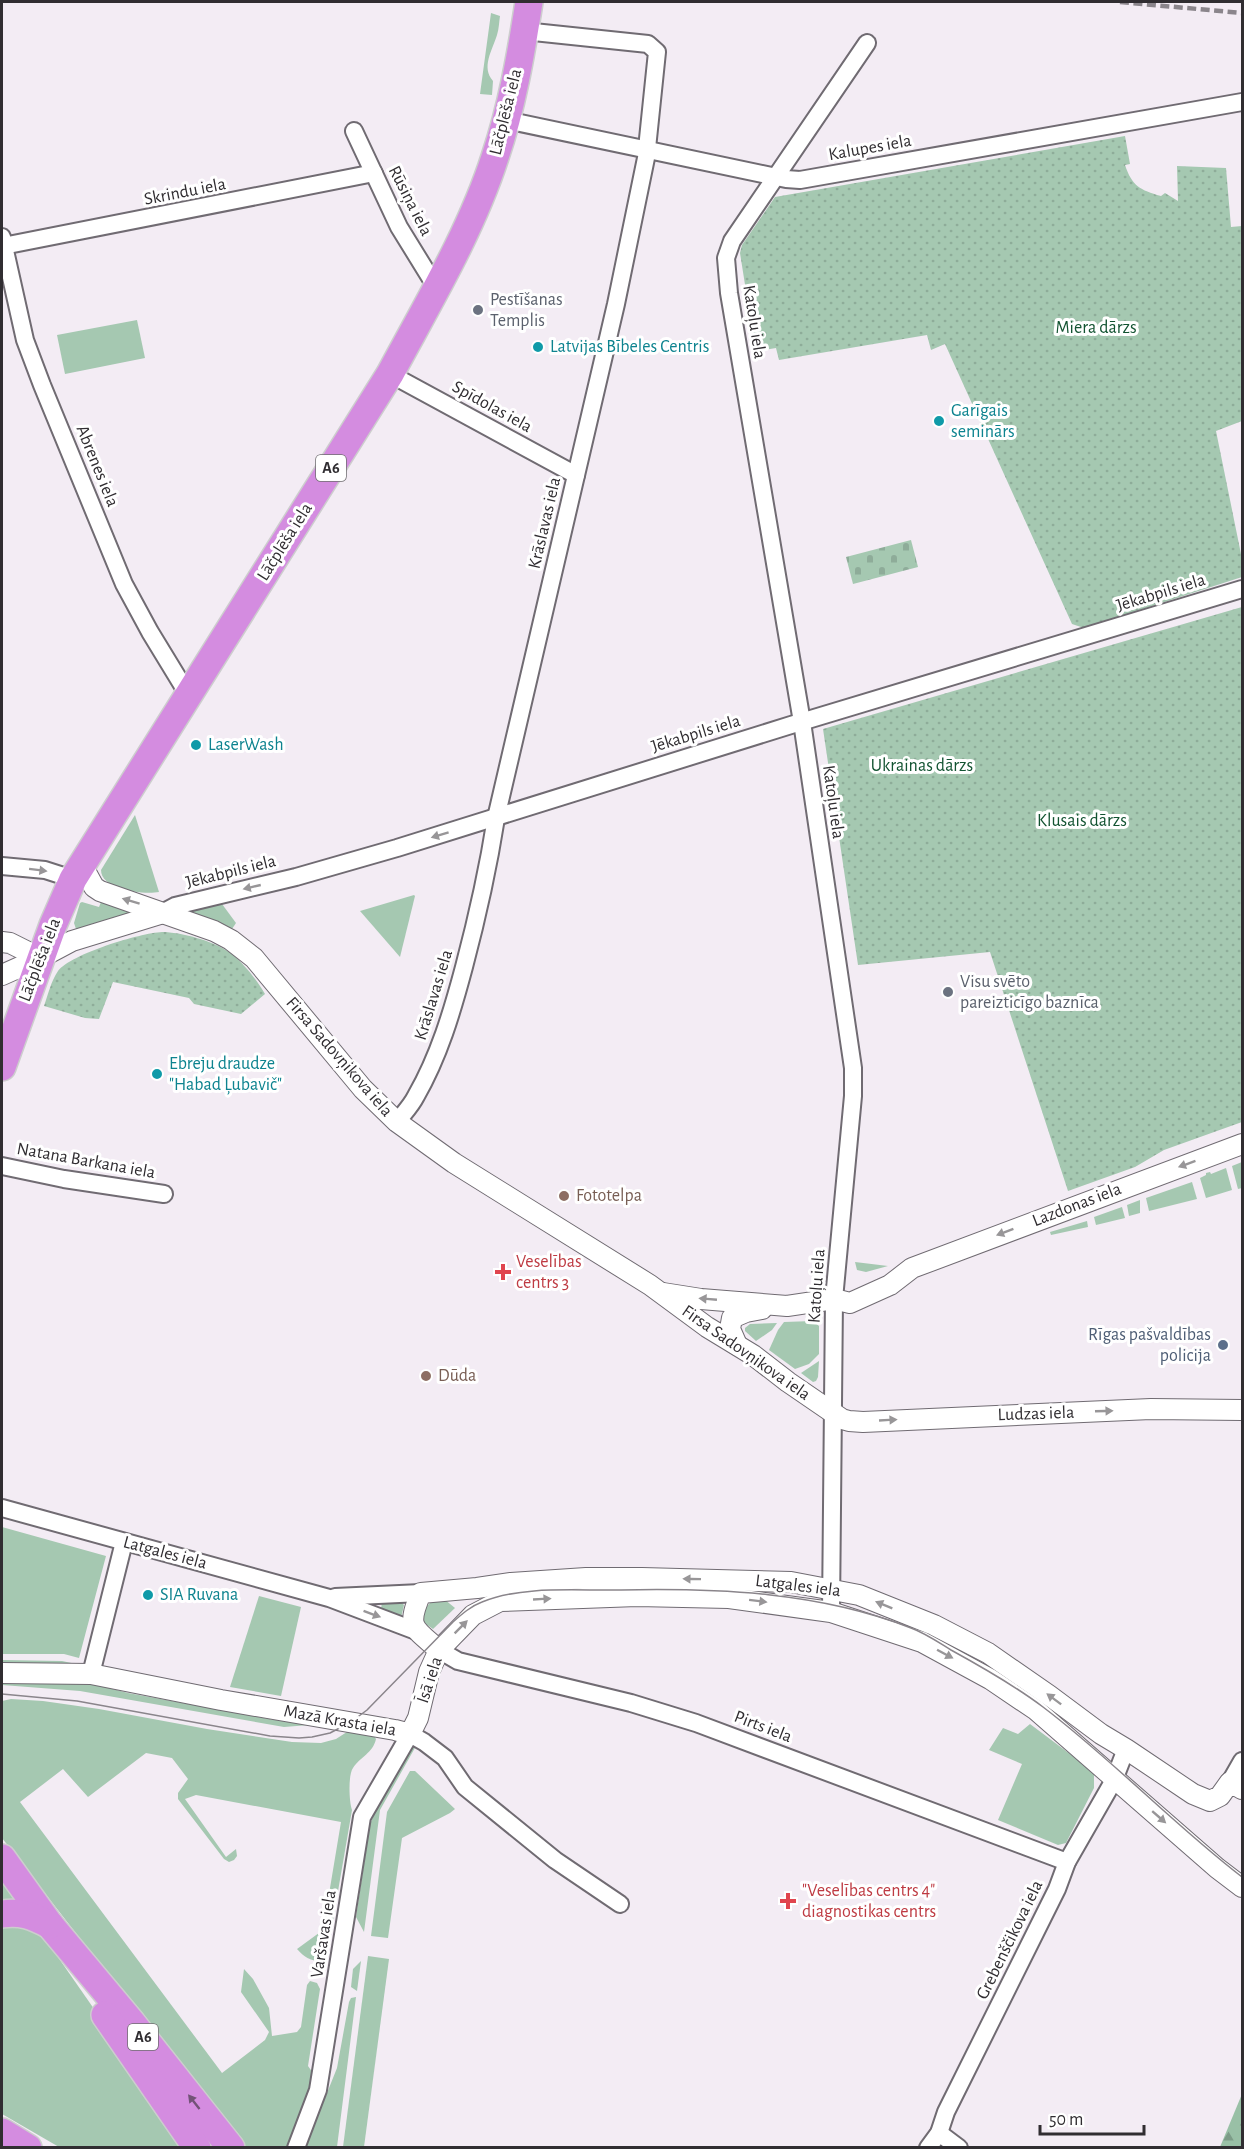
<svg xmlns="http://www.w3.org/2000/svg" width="1244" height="2149" font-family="'Alegreya Sans',sans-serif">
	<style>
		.grass { fill: #a5c8b1 }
		.forest { fill: url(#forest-firs) }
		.cemetery { fill: url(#cemetery-stones) }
		.park { fill: url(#park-dots) }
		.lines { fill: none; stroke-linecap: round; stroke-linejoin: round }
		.minor-casing { stroke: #706b72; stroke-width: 20 }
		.tertiary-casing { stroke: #706b72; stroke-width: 22 }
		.trunk-casing { stroke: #cdcdce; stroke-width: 30 }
		.minor { stroke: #fff; stroke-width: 16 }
		.tertiary { stroke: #fff; stroke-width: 20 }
		.trunk { stroke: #d48ce0; stroke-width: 27 }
		.tram { stroke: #8a858b; stroke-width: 1.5 }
		.rail { stroke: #8a858b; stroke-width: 4.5; stroke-dasharray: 9 4.5; stroke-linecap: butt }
		.oneway { fill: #989698 }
		.oneway2 { fill: #725377 }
		.worship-dot { fill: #6b7280; stroke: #fff; stroke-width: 2 }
		.culture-dot { fill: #0f9aa8; stroke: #fff; stroke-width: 2 }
		.education-dot { fill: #8d6e63; stroke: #fff; stroke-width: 2 }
		.health-dot { fill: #e0444e; stroke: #fff; stroke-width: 2 }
		.service-dot { fill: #5c6f8a; stroke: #fff; stroke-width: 2 }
		.labels { text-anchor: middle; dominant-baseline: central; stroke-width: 6; stroke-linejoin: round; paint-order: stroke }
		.shield { fill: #fff; stroke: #6e6c6f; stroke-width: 1.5 }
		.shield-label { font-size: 16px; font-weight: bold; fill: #302d31 }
		.street-label { font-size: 18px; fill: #302d31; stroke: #fff }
		.worship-label { font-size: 18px; fill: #5b616d; stroke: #fff; text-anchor: start }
		.park-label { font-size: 18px; fill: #125331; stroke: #fff }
		.culture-label { font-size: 18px; fill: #0d838f; stroke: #fff; text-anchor: start }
		.education-label { font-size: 18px; fill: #785e54; stroke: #fff; text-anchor: start }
		.health-label { font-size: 18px; fill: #be3a42; stroke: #fff; text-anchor: start }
		.service-label { font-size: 18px; fill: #4e5e75; stroke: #fff; text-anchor: end }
	</style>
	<defs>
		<pattern id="forest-firs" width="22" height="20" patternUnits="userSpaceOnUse" patternTransform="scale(1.5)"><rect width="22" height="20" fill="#99c0a6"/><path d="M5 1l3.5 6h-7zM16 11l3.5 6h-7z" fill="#7d9c88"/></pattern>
		<pattern id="cemetery-stones" width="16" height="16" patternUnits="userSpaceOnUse" patternTransform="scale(1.5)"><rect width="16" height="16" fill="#a5c8b1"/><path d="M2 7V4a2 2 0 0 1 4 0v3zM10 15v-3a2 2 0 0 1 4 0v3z" fill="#8eac99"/></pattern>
		<pattern id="park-dots" width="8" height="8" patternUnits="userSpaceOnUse" patternTransform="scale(1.5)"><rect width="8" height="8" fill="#a5c8b1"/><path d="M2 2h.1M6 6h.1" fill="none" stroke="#8eac99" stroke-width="1.8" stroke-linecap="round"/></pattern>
	</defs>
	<rect width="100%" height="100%" fill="#f3ecf4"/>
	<!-- grass -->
	<g class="grass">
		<path d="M491 13 500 16C499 22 499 29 497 35 492 51 481 67 493 81L492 95 480 94Z"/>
		<path d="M137 320 145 358 65 374 57 335Z"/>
		<path d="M135 815 159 892C144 895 101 890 101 870Z"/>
		<path d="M414 895 415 896 400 957 360 911Z"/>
		<path d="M82 902 99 907 101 902 131 913 76 929 74 923 80 903Z"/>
		<path d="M222 904 236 923 232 929 188 912Z"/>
		<path d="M1242 1162V1188L1238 1189 1232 1166Z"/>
		<path d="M1226 1168 1232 1190 1206 1198 1200 1178 1206 1175V1173L1210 1172 1211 1174Z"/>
		<path d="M1192 1182 1197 1199 1149 1211 1146 1198Z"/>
		<path d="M1140 1200V1213L1129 1216 1127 1205Z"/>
		<path d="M1122 1207 1125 1218 1096 1225 1094 1217Z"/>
		<path d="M1087 1221 1088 1227 1051 1235 1050 1232Z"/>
		<path d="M855 1262 888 1266 866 1272 857 1270Z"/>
		<path d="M813 1321 819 1326V1354L809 1364 795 1369 769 1350 778 1330 784 1322Z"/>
		<path d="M777 1323 772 1330 756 1341 745 1331V1328L750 1324Z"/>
		<path d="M819 1361 818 1377 816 1381 813 1382 801 1373Z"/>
		<path d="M2 1527 106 1556 79 1658 64 1654H2Z"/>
		<path d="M259 1596 301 1607 281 1696 230 1687Z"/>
		<path d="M398 1599 404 1605 401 1618 381 1610 382 1601Z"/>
		<path d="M434 1599H444L455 1608 433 1629 423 1622 422 1611Z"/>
		<path d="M2 1660 62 1661 81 1665H2Z"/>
		<path d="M2 1679 94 1684 128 1693 275 1720H295L322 1724 284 1727 80 1691 2 1685Z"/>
		<path d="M11 1699 43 1701 99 1709 207 1729 292 1742 321 1743 336 1739 350 1730 372 1733 376 1739C373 1753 360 1757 353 1768 348 1775 349 1801 352 1810L327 1955 321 1961C310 1961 304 1957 297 1949L323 1930 341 1822 196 1795 185 1799 226 1857 236 1849 237 1856 234 1860 229 1862 224 1859 178 1799V1793L188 1779 172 1758 146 1753 88 1797 63 1769 20 1802 222 2073 265 2040 269 2032 241 1992 244 1969 253 1979 269 2008 272 2036 297 2032 301 2027 307 1985 310 1981 317 1983 320 1989 308 2066 313 2073 306 2104 288 2147H242L2 1838V1701Z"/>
		<path d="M1030 1724 1094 1772V1788L1066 1843 1058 1845 998 1820 1022 1764 989 1750 1003 1728 1018 1734Z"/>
		<path d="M412 1744 416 1746 380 1810 364 1932 356 1917 370 1824 377 1808Z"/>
		<path d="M410 1771H415L455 1809 450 1813 402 1838 388 1938 371 1936 387 1812Z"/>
		<path d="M2 1877 18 1901 2 1902Z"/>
		<path d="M2 1925 30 1927 44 1937 190 2147H59L2 2114Z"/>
		<path d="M368 1956 389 1959 364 2147H343Z"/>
		<path d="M361 1961 357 1991 351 1987 353 1969Z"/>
		<path d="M356 1997 337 2147 305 2148 337 2068 349 2002 351 1998Z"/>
	</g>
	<!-- forest -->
	<path class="forest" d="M1242 2094V2147H1220Z"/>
	<!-- cemetery -->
	<path class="cemetery" d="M911 540 918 567 853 584 846 557Z"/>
	<!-- park -->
	<g class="park">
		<path d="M1125 136 1130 164 1125 165C1132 186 1140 190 1161 196L1165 193 1178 201 1177 166 1226 168 1231 227 1242 226V421L1216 431 1242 559V577L1084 628 1072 624 945 344 931 350 927 335 779 360 776 348 764 350 763 346 755 348 740 253 742 245 775 197Z"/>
		<path d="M1242 607V1122L1164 1150 1135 1167 1068 1191 990 952 858 965 823 729Z"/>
		<path d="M162 932C181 932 213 941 229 952 242 961 257 980 265 994L241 1014 194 1004 189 998 113 982 99 1019 85 1018 44 1006C48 995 51 981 58 971 71 954 140 933 162 932Z"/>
	</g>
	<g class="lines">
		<!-- minor casing -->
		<g class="minor-casing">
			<g id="minor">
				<path d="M506 120 786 179 800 180 1242 102"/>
				<path d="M354 131 399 227 436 287"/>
				<path d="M2 237 25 340 42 385 124 584 150 632 189 696"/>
				<path d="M3 246 374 173"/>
				<path d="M390 374 576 475"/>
				<path d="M2 866 45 870 73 879"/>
				<path d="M160 914 175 906 296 877 397 848 791 725 1242 589"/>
				<path d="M397 1122C403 1114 411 1106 416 1096 439 1056 452 1012 464 967 477 918 488 869 496 818L616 304 646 158 657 52 648 44 524 31"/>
				<path d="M2 1166 64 1179 164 1194"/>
				<path d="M2 1508 329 1598 416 1631"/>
				<path d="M335 1597 421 1593"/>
				<path d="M831 1612 834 1299 853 1096V1068L802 722 729 293 726 258 732 241 867 43"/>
				<path d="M439 1650 458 1661 631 1703 696 1723 1067 1862"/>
				<path d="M91 1674 124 1542"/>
				<path d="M1230 1782 1242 1761"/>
				<path d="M939 2133 959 2148"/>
				<path d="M296 2148 318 2090 362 1817 410 1734 424 1742 445 1758 465 1787 555 1860 620 1904"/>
				<path d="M928 2148 939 2133 946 2112 1057 1889 1067 1862 1114 1780 1126 1749"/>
			</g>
		</g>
		<!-- tertiary casing -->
		<g class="tertiary-casing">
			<g id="tertiary">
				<path d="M82 865 94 887 100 891 214 931 231 940 254 958 363 1089 397 1122 454 1163 650 1285 707 1327 753 1355 788 1382 842 1419 849 1421 863 1422 1151 1409 1242 1410"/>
				<path d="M2 942 10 943 40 958"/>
				<path d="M2 975 40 958 72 941 160 914"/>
				<path d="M663 1293 701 1299 787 1306 834 1299 850 1303 890 1285 912 1268 1242 1144"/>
				<path d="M737 1345 730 1329 732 1318 746 1312 762 1309"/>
				<path d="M439 1650C413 1627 406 1628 421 1593L477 1588 511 1583 586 1578H642L791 1582 859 1595 934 1625 988 1653 1050 1696 1101 1734 1126 1749 1193 1794 1210 1801 1220 1796 1230 1782 1242 1789"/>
				<path d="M2 1673 91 1674 221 1700 395 1730 410 1734 418 1718 429 1672 439 1650 473 1615 500 1601 637 1596 729 1598 831 1612 922 1642 990 1679 1036 1710 1217 1868 1242 1887"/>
			</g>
		</g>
		<!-- trunk casing -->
		<g class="trunk-casing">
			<g id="trunk">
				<path d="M2 1067 53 925 73 879 390 374C427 305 471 232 495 157 512 107 521 54 529 2"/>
				<path d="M2 1858 50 1925 132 2023 231 2148"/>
				<path d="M2 1914C21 1911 33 1916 50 1925"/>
				<path d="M105 2015 197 2148"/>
				<path d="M2 2132 28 2148"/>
			</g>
		</g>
		<!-- minor -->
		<use href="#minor" class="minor"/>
		<!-- tertiary -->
		<use href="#tertiary" class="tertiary"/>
		<!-- trunk -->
		<use href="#trunk" class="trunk"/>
		<!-- tram -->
		<path class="tram" d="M2 1694 77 1701 270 1736 299 1738 312 1737 330 1733 351 1722 367 1710 453 1622C462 1614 471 1606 482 1602 523 1585 578 1591 621 1590 719 1588 819 1592 911 1628 925 1633 938 1642 951 1650 982 1667 1014 1685 1043 1707 1113 1760 1173 1824 1242 1877"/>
		<!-- rail -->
		<path class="rail" d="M1120 2 1242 13"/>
	</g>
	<!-- one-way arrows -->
	<defs><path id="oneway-solid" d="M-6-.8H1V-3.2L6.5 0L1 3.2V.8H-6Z" transform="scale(1.5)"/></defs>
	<g class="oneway">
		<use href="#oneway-solid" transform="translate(440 835) rotate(163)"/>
		<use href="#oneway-solid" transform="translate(38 870) rotate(7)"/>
		<use href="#oneway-solid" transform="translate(252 887) rotate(167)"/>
		<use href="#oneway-solid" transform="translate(131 901) rotate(-163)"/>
		<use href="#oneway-solid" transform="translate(1187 1164) rotate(160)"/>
		<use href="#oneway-solid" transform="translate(1005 1232) rotate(159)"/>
		<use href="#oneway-solid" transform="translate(708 1299) rotate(-175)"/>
		<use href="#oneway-solid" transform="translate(1104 1411) rotate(-2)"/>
		<use href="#oneway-solid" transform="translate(888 1420) rotate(-3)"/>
		<use href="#oneway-solid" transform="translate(692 1579) rotate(-179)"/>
		<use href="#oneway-solid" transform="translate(542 1599) rotate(-3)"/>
		<use href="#oneway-solid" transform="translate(758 1601) rotate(7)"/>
		<use href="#oneway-solid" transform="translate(884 1605) rotate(-158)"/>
		<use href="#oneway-solid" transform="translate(372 1614) rotate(20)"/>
		<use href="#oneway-solid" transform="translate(461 1627) rotate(-45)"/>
		<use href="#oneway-solid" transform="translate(945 1654) rotate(28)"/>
		<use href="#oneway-solid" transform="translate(1054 1699) rotate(-143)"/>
		<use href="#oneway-solid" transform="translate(1159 1817) rotate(41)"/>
	</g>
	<use class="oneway2" href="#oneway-solid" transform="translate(194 2102) rotate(-128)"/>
	<!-- markers -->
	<g class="worship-dot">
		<circle cx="478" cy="310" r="6"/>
		<circle cx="948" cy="992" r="6"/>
	</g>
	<g class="culture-dot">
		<circle cx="538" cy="347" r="6"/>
		<circle cx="939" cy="421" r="6"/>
		<circle cx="196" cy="745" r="6"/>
		<circle cx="157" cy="1074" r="6"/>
		<circle cx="148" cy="1595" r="6"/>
	</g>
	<g class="education-dot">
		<circle cx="564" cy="1196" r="6"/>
		<circle cx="426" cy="1376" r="6"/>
	</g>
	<g class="health-dot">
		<path d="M500 1263h6v6h6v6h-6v6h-6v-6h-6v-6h6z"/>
		<path d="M785 1892h6v6h6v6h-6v6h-6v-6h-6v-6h6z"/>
	</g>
	<circle class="service-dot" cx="1223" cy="1345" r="6"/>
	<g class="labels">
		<!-- shield labels -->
		<g class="shield">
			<rect x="316" y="455" width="30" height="26" rx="4.5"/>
			<rect x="128" y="2024" width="30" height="26" rx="4.5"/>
		</g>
		<g class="shield-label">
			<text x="331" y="468">A6</text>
			<text x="143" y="2037">A6</text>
		</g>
		<!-- street labels -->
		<g class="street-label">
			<text transform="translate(506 112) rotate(-76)">Lāčplēša iela</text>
			<text transform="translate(870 148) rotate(-10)">Kalupes iela</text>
			<text transform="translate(185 192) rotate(-11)">Skrindu iela</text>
			<text transform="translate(410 201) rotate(63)">Rūsiņa iela</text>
			<text transform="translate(754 322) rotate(81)">Katoļu iela</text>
			<text transform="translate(492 407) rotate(29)">Spīdolas iela</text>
			<text transform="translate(97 466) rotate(68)">Abrenes iela</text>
			<text transform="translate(545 523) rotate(-77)">Krāslavas iela</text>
			<text transform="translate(285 542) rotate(-58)">Lāčplēša iela</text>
			<text transform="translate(1161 593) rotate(-17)">Jēkabpils iela</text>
			<text transform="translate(696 734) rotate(-17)">Jēkabpils iela</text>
			<text transform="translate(833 802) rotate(82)">Katoļu iela</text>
			<text transform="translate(231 872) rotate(-14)">Jēkabpils iela</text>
			<text transform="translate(40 960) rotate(-69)">Lāčplēša iela</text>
			<text transform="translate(434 995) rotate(-73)">Krāslavas iela</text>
			<text transform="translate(339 1057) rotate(49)">Firsa Sadovņikova iela</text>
			<text transform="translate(86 1161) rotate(10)">Natana Barkana iela</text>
			<text transform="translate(1077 1205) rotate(-21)">Lazdonas iela</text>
			<text transform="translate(817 1286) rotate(-86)">Katoļu iela</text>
			<text transform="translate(746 1353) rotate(35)">Firsa Sadovņikova iela</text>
			<text transform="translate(1036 1414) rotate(-2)">Ludzas iela</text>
			<text transform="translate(165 1553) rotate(15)">Latgales iela</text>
			<text transform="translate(798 1586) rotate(7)">Latgales iela</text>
			<text transform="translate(430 1680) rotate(-72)">Īsā iela</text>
			<text transform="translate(340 1721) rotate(10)">Mazā Krasta iela</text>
			<text transform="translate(763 1727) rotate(21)">Pirts iela</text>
			<text transform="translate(324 1934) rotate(-81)">Varšavas iela</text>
			<text transform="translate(1010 1940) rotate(-64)">Grebenščikova iela</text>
		</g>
		<!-- worship labels -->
		<g class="worship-label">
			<text x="490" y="300">Pestīšanas<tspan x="490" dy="21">Templis</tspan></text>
			<text x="960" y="982">Visu svēto<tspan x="960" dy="21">pareizticīgo baznīca</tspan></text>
		</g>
		<!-- park labels -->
		<g class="park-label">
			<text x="1096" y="328">Miera dārzs</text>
			<text x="922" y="766">Ukrainas dārzs</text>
			<text x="1082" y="821">Klusais dārzs</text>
		</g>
		<!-- culture labels -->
		<g class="culture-label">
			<text x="550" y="347">Latvijas Bībeles Centris</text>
			<text x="951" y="411">Garīgais<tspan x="951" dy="21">seminārs</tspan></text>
			<text x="208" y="745">LaserWash</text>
			<text x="169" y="1064">Ebreju draudze<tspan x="169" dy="21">"Habad Ļubavič"</tspan></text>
			<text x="160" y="1595">SIA Ruvana</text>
		</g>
		<!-- education labels -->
		<g class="education-label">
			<text x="576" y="1196">Fototelpa</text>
			<text x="438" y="1376">Dūda</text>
		</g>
		<!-- health labels -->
		<g class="health-label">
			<text x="516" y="1262">Veselības<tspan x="516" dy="21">centrs 3</tspan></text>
			<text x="802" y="1891">"Veselības centrs 4"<tspan x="802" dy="21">diagnostikas centrs</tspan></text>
		</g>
		<!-- service labels -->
		<g class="service-label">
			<text x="1211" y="1335">Rīgas pašvaldības<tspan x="1211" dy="21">policija</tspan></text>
		</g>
	</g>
	<!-- border -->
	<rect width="1244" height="2149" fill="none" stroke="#302d31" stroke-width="6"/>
	<!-- scale -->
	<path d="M1040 2125v9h104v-9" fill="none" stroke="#302d31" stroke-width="3"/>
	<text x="1049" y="2125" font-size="18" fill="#302d31" stroke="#ffffff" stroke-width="4.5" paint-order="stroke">50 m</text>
</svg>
